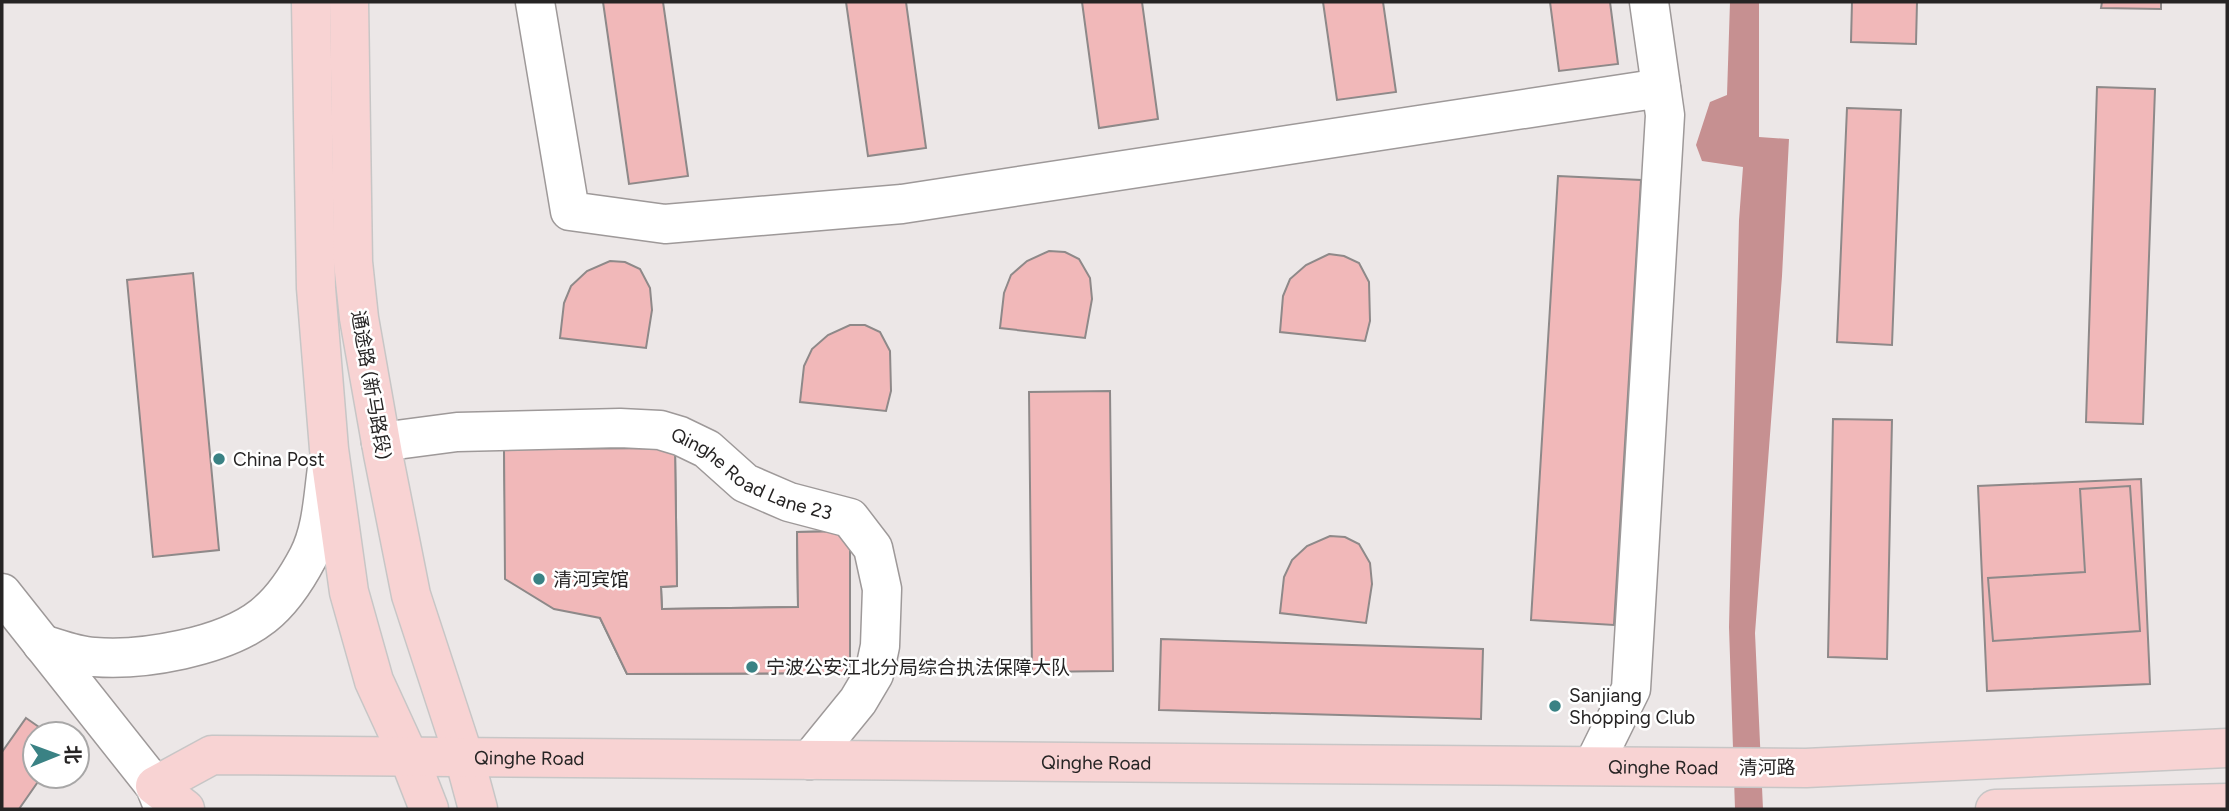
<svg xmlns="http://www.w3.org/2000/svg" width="2229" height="811" font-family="Figtree,'Noto Sans SC',sans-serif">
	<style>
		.water { fill: #c69091 }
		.building { fill: #f1b8b9; stroke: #8e8989; stroke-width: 2 }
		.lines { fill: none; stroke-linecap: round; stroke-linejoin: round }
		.minor-casing { stroke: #9e9999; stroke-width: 41 }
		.major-casing { stroke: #c7c6c6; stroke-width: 41 }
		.minor { stroke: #fff; stroke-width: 38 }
		.major { stroke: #f8d3d3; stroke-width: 38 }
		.poi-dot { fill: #3a8284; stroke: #fff; stroke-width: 2.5 }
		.labels { text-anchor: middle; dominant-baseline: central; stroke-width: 5; stroke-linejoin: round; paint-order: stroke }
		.street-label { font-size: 19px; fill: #262424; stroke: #fff }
		.poi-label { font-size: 19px; fill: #262424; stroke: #fff; text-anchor: start }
	</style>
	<rect width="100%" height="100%" fill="#ece7e7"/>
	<!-- water -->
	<path class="water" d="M1730 2H1759V137L1789 139 1782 276 1755 633 1763 809H1735L1729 627 1739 220 1743 167 1702 161 1696 145 1710 102 1727 95Z"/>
	<!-- building -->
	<g class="building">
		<path d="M603 2H663L688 176 629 184Z"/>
		<path d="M846 2H906L926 148 868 156Z"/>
		<path d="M1082 2H1142L1158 119 1099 128Z"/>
		<path d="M1323 2H1383L1396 92 1337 100Z"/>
		<path d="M1550 2H1610L1618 64 1559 71Z"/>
		<path d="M1852 2H1917L1916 44 1851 42Z"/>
		<path d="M2102 2H2161V9L2101 8Z"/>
		<path d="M2097 87 2155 89 2143 424 2086 422Z"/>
		<path d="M1847 108 1901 110 1892 345 1837 342Z"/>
		<path d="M1558 176 1641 180 1614 625 1531 620Z"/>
		<path d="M1049 251 1065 252 1079 259 1090 278 1092 299 1085 338 1000 328 1004 293 1011 275 1027 261Z"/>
		<path d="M1329 254 1344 256 1359 263 1369 282 1370 321 1365 341 1280 332 1283 296 1290 279 1306 265Z"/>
		<path d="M610 261 625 262 640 269 650 288 652 310 646 348 560 338 564 303 571 286 587 271Z"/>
		<path d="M193 273 219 550 153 557 127 280Z"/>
		<path d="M850 325H865L880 332 890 351 891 391 886 411 800 402 804 366 812 349 828 335Z"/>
		<path d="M1110 391 1113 671 1032 672 1029 392Z"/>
		<path d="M1833 419 1892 420 1887 659 1828 657Z"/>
		<path d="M675 448 677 586 661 587 662 609 798 607 797 532 850 531V673L627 674 600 618 598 501 505 503 504 449Z"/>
		<path d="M675 448 677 586 661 587 662 609 798 607 797 532 850 531V673L627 674 600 618 554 609 505 579 504 449Z"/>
		<path d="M2141 479 2150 684 1987 691 1978 486Z"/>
		<path d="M2130 486 2140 631 1993 641 1988 578 2085 572 2080 489Z"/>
		<path d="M1330 536 1345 537 1359 544 1370 563 1372 584 1366 623 1280 613 1284 577 1292 560 1307 546Z"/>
		<path d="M1161 639 1483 649 1481 719 1159 710Z"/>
		<path d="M26 718 49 734H35V776H42L19 809H2V752Z"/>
	</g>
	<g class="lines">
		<!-- minor casing -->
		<g class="minor-casing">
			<g id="minor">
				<path d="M535 2 570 211 665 224 902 204 1661 88"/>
				<path id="s1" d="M381 442 457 432 620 428 660 430 680 436 707 449 745 483 789 502 850 518 873 548 882 589 880 646 874 674 858 701 810 760"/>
				<path d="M2 593 155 786 164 809"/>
				<path d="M42 644C59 649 76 656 94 657 142 661 224 647 263 616 282 601 297 578 308 557 322 530 323 497 327 468"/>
				<path d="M1594 764 1631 689 1665 115 1649 2"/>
			</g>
		</g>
		<!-- major casing -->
		<g class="major-casing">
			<g id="major">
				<path d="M311 2 316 288 329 449 349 592 374 681 408 755 429 809"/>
				<path d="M349 2 353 262 359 318 383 454 411 595 464 757 478 809"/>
				<path id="s2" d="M185 809 155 786 212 755 1806 768 2227 748"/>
				<path d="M1995 809 2227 803"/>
			</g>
		</g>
		<!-- minor -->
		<use href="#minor" class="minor"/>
		<!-- major -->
		<use href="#major" class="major"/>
	</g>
	<!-- markers -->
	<g class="poi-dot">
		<circle cx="219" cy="459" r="7"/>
		<circle cx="539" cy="579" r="7"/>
		<circle cx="752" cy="667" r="7"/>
		<circle cx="1555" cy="706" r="7"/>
	</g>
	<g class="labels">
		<!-- street labels -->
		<g class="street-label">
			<text transform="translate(371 385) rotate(80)">通途路 (新马路段)</text>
			<text stroke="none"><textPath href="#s1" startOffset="383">Qinghe Road Lane 23</textPath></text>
			<text stroke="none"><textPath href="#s2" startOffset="420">Qinghe Road</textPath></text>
			<text stroke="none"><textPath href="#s2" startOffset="987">Qinghe Road</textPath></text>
			<text stroke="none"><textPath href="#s2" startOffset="1554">Qinghe Road</textPath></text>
			<text x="1767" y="767">清河路</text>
		</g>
		<!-- poi labels -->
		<g class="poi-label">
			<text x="233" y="459">China Post</text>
			<text x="553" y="579">清河宾馆</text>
			<text x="766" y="667">宁波公安江北分局综合执法保障大队</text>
			<text x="1569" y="695">Sanjiang<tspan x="1569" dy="22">Shopping Club</tspan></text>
		</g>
	</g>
	<!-- border -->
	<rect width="2229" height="811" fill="none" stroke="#262424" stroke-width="7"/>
	<!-- north arrow -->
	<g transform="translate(56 755) rotate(89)"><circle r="33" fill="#ffffff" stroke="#a8a7a7" stroke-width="2"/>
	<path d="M0-5L12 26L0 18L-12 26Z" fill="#3a8284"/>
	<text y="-10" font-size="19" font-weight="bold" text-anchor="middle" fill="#262424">北</text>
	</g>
</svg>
